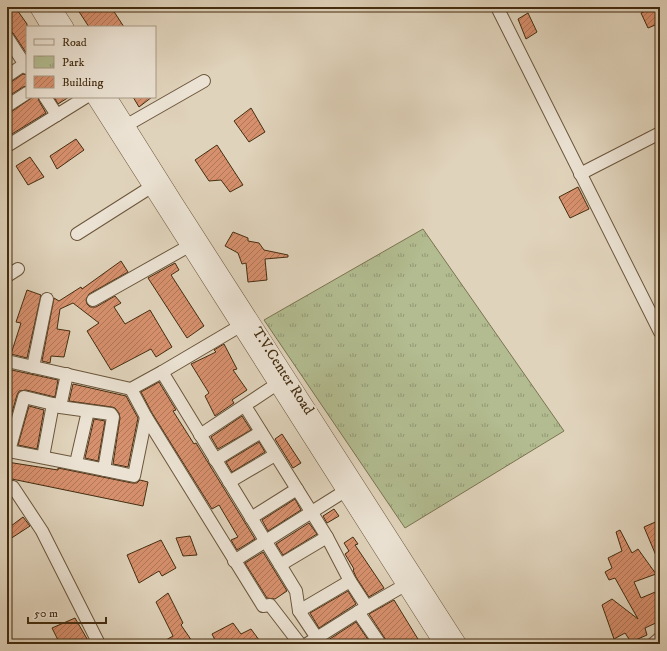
<svg xmlns="http://www.w3.org/2000/svg" width="667" height="651" font-family="'IM FELL DW Pica',serif">
	<style>
		.park { fill: url(#park-tufts); stroke: #7b7450 }
		.building { fill: url(#building-hatch); stroke: #442d10 }
		.lines { fill: none; stroke-linecap: round; stroke-linejoin: round }
		.minor-casing { stroke: #6b563b; stroke-width: 14 }
		.tertiary-casing { stroke: #6b563b; stroke-width: 16 }
		.minor { stroke: #ebe2d3; stroke-width: 12 }
		.tertiary { stroke: #ebe2d3; stroke-width: 15 }
		.labels { text-anchor: middle; dominant-baseline: central; stroke-width: 4; stroke-linejoin: round; paint-order: stroke }
		.street-label { font-size: 15px; fill: #442d10; stroke: #ebe2d3 }
	</style>
	<defs>
		<pattern id="park-tufts" width="24" height="20" patternUnits="userSpaceOnUse"><rect width="24" height="20" fill="#b2bc90"/><path d="M3 7l-1-3M5 7V3M7 7l1-3M15 17l-1-3M17 17v-4M19 17l1-3" fill="none" stroke="#929974"/></pattern>
		<pattern id="building-hatch" width="6" height="6" patternUnits="userSpaceOnUse"><rect width="6" height="6" fill="#d7906d"/><path d="M-1 1l2-2M0 6l6-6M5 7l2-2" fill="none" stroke="#b07658"/></pattern>
	</defs>
	<rect width="100%" height="100%" fill="#e0d3bb"/>
	<filter id="stains"><feTurbulence type="fractalNoise" baseFrequency=".005" numOctaves="4"/><feColorMatrix values="0 0 0 0 .2 0 0 0 0 .09 0 0 0 0 .02 0 0 0 .5 -.17"/></filter>
	<radialGradient id="worn" r=".72"><stop offset=".6" stop-color="#630" stop-opacity="0"/><stop offset="1" stop-color="#630" stop-opacity=".3"/></radialGradient>
	<!-- park -->
	<path class="park" d="M423 229 564 431 405 528 264 320Z"/>
	<!-- building -->
	<g class="building">
		<path d="M7 7H15L27 24V54L13 33 7 30Z"/>
		<path d="M76 7H111L124 27H89Z"/>
		<path d="M654 7H660V23L648 28 641 13Z"/>
		<path d="M528 13 537 32 526 39 518 19Z"/>
		<path d="M23 74 27 75V86L23 87 7 97V83L11 82Z"/>
		<path d="M33 97H38L39 101 46 113 7 137V113L11 112Z"/>
		<path d="M54 97H69L58 104Z"/>
		<path d="M133 97H152L139 107Z"/>
		<path d="M251 108 265 132 249 142 234 121Z"/>
		<path d="M76 139 84 150 57 169 50 156Z"/>
		<path d="M217 145 243 185 230 192 221 180 209 181 195 160Z"/>
		<path d="M30 157 44 177 28 185 16 166Z"/>
		<path d="M578 187 589 209 570 218 559 197Z"/>
		<path d="M233 232 248 238V241L259 243 264 250 288 255V257L265 259 267 280 248 282 246 263 242 264 238 253 225 246Z"/>
		<path d="M121 261 128 272 89 294 86 300 87 304 90 307H96L115 296 121 303 114 307 125 324 150 310 172 347 156 357 151 349 111 370 87 331 99 323 73 303 60 309 57 329 70 331 64 357 51 356 50 363 42 361 54 298 59 301 81 287 82 289Z"/>
		<path d="M175 263 179 270 171 275 204 326 187 338 148 278Z"/>
		<path d="M27 290 41 295 27 358 11 354 21 323 16 322Z"/>
		<path d="M224 344 237 369 233 370 247 390 232 400 234 403 215 416 205 396 209 393 191 364 216 352 214 350Z"/>
		<path d="M7 369 58 380 55 397 26 390 19 391 17 395 7 430Z"/>
		<path d="M159 382 176 410 173 411 194 444 196 443 255 539 237 550 231 540 238 537 219 505 212 509 152 413 141 392Z"/>
		<path d="M73 384 126 396 138 418 128 467 113 464 120 418 119 413 115 408 112 407 69 401Z"/>
		<path d="M29 406 44 410 37 449 18 445Z"/>
		<path d="M242 416 251 430 218 449 211 437Z"/>
		<path d="M94 419 105 421 98 461 85 458Z"/>
		<path d="M282 434 301 463 293 468 275 439Z"/>
		<path d="M259 442 265 452 232 472 226 462Z"/>
		<path d="M7 462 58 470V468L132 483H137L140 480 148 482 143 506 7 478Z"/>
		<path d="M295 499 301 510 268 531 262 520Z"/>
		<path d="M334 509 339 516 327 523 323 516Z"/>
		<path d="M23 517 30 526 7 541V529Z"/>
		<path d="M660 520V565L644 527Z"/>
		<path d="M309 523 317 534 283 555 276 544Z"/>
		<path d="M620 530 632 553 638 549 656 574 634 582 641 598 660 590V621L645 628 647 635 631 642 625 633 614 639 602 605 612 599 638 619 615 578 609 580 605 572 612 568 608 558 622 551 616 532Z"/>
		<path d="M190 536 197 555 183 556 176 538Z"/>
		<path d="M353 537 358 544 355 545 384 588 369 597 356 577 353 570 354 569 345 554 349 551 344 543Z"/>
		<path d="M161 540 176 568 162 576 159 571 139 583 127 555Z"/>
		<path d="M263 552 287 591 275 599 267 598 245 563Z"/>
		<path d="M348 591 356 604 319 628 310 613Z"/>
		<path d="M168 593 183 623 181 625 194 644H159L173 636 156 602Z"/>
		<path d="M394 600 421 644H387L386 640 369 614Z"/>
		<path d="M75 618 90 644H60L52 628Z"/>
		<path d="M356 622 371 644H321H322Z"/>
		<path d="M233 623 241 634 251 629 262 644H217L212 634Z"/>
	</g>
	<g class="lines">
		<!-- minor casing -->
		<g class="minor-casing">
			<g id="minor">
				<path d="M497 7 660 332"/>
				<path d="M7 37 27 68"/>
				<path d="M7 76 25 64"/>
				<path d="M45 97 57 115"/>
				<path d="M7 106 27 93"/>
				<path d="M127 125 204 81"/>
				<path d="M7 146 86 97"/>
				<path d="M580 174 660 133"/>
				<path d="M77 234 151 187"/>
				<path d="M7 276 18 269"/>
				<path d="M93 300 189 246"/>
				<path d="M7 361 131 389 162 372 240 326"/>
				<path d="M33 367 47 299"/>
				<path d="M162 372 296 591 299 611 317 638"/>
				<path d="M131 389 146 417 263 606 270 605 300 644"/>
				<path d="M245 406 327 537 350 581 367 607"/>
				<path d="M60 407 67 374"/>
				<path d="M200 435 277 384"/>
				<path d="M43 457 53 404"/>
				<path d="M215 460 261 432"/>
				<path d="M76 463 88 411"/>
				<path d="M104 470 113 417 111 414 60 407 53 404 24 397 9 451C51 459 92 467 134 476L146 417"/>
				<path d="M229 482 275 455"/>
				<path d="M7 490 13 487 42 531 99 644"/>
				<path d="M251 518 297 489"/>
				<path d="M234 561 345 491"/>
				<path d="M280 565 327 537"/>
				<path d="M299 611 350 581"/>
				<path d="M358 612 380 644"/>
				<path d="M307 644 358 612 405 585"/>
				<path d="M653 644 660 638"/>
			</g>
		</g>
		<!-- tertiary casing -->
		<g class="tertiary-casing">
			<g id="tertiary">
				<path d="M37 7 49 27"/>
				<path d="M53 7 66 27"/>
				<path d="M94 97 442 644"/>
				<path d="M109 97 175 202 459 644"/>
			</g>
		</g>
		<!-- minor -->
		<use href="#minor" class="minor"/>
		<!-- tertiary -->
		<use href="#tertiary" class="tertiary"/>
	</g>
	<g class="labels">
		<!-- street labels -->
		<g class="street-label">
			<text transform="translate(283 371) rotate(57)">T.V.Center Road</text>
		</g>
	</g>
	<!-- margin -->
	<rect width="667" height="651" fill="none" stroke="#e0d3bb" stroke-width="24"/>
	<rect x="8" y="8" width="651" height="635" fill="none" stroke="#442d10" stroke-width="2"/>
	<rect x="12" y="12" width="643" height="627" fill="none" stroke="#442d10"/>
	<!-- legend -->
	<rect x="26" y="26" width="130" height="72" fill="#ebe2d3" stroke="#a89a85"/>
	<rect x="34" y="39" width="20" height="6" fill="#ebe2d3" stroke="#a89a85"/>
	<text x="62" y="46" font-size="12" fill="#442d10">Road</text>
	<rect x="34" y="56" width="20" height="12" fill="url(#park-tufts)" stroke="#a89a85"/>
	<text x="62" y="66" font-size="12" fill="#442d10">Park</text>
	<rect x="34" y="76" width="20" height="12" fill="url(#building-hatch)" stroke="#a89a85"/>
	<text x="62" y="86" font-size="12" fill="#442d10">Building</text>
	<!-- scale -->
	<path d="M28 617v6h78v-6" fill="none" stroke="#442d10" stroke-width="2"/>
	<text x="34" y="617" font-size="12" fill="#442d10" stroke="#ebe2d3" stroke-width="3" paint-order="stroke">50 m</text>
	<rect width="100%" height="100%" filter="url(#stains)"/>
	<rect width="100%" height="100%" fill="url(#worn)"/>
</svg>
